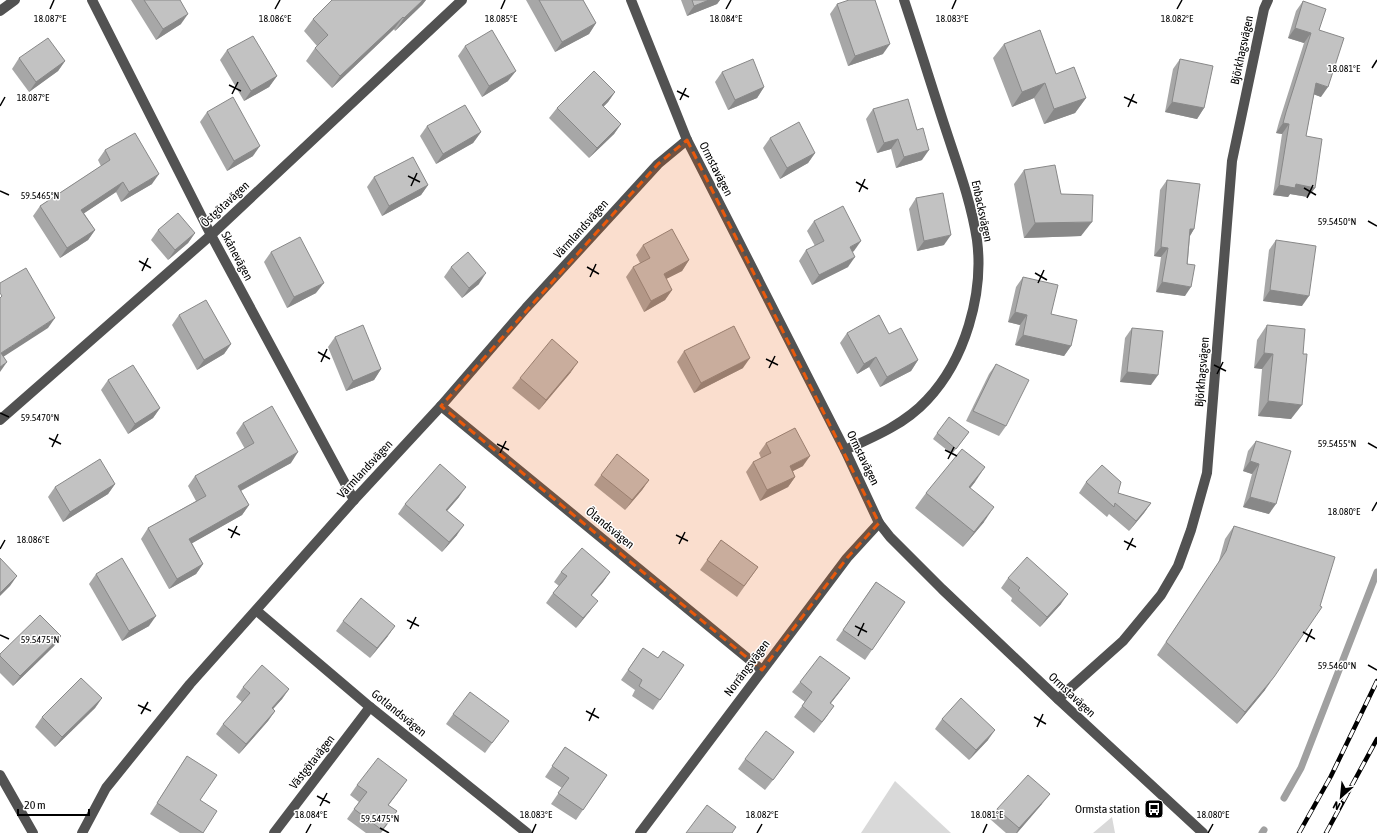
<svg xmlns="http://www.w3.org/2000/svg" width="1377" height="833" font-family="'Asap Condensed',sans-serif">
	<style>
		.green { fill: #d9d9d9 }
		.lines { fill: none; stroke-linecap: round; stroke-linejoin: round }
		.stream { stroke: #a0a0a0; stroke-width: 7 }
		.minor { stroke: #525252; stroke-width: 10 }
		.rail-casing { stroke: #000; stroke-width: 4.5 }
		.rail { stroke: #fff; stroke-width: 3; stroke-dasharray: 9; stroke-linecap: butt }
		.wall { fill: #a7a7a7 }
		.shaded-wall { fill: #888 }
		.building { fill: #c2c2c2; stroke: #888 }
		.marked { fill: #e8590c; fill-opacity: 0.2; stroke: #e8590c; stroke-width: 3; stroke-dasharray: 8 5; stroke-linejoin: round }
		.ticks { fill: none; stroke: #000; stroke-width: 1.5 }
		.labels { text-anchor: middle; dominant-baseline: central; stroke-width: 3; stroke-linejoin: round; paint-order: stroke }
		.street-label { font-size: 12px; fill: #000; stroke: #fff }
		.poi-label { font-size: 12px; fill: #000; stroke: #fff; text-anchor: end }
		.ticks-label { font-size: 10px; text-anchor: middle; fill: #000; stroke: #fff; stroke-width: 3; stroke-linejoin: round; paint-order: stroke }
	</style>
	<rect width="100%" height="100%" fill="#fff"/>
	<!-- green -->
	<g class="green">
		<path d="M895 781 951 833H861Z"/>
		<path d="M1112 817 1115 833H1093Z"/>
	</g>
	<g class="lines">
		<!-- stream -->
		<g class="stream">
			<path d="M1284 798 1301 768 1377 572"/>
			<path d="M1262 833 1264 830"/>
		</g>
		<!-- minor -->
		<g class="minor">
			<path d="M92 0 211 235 354 500"/>
			<path d="M631 0 687 140 845 450 879 523 890 537 942 589 1058 699 1203 833"/>
			<path d="M0 11 15 0"/>
			<path d="M441 406 762 670"/>
			<path d="M0 420 211 235 462 0"/>
			<path d="M845 450C874 437 905 424 927 400 965 360 984 294 977 240 971 201 957 164 945 127 931 84 918 42 904 0"/>
			<path d="M257 611 370 707 527 833"/>
			<path d="M1058 699 1123 641 1161 595 1178 566 1191 530 1207 473 1232 161 1264 9 1268 0"/>
			<path d="M0 775 33 833"/>
			<path d="M82 833 106 788 190 684 354 500 441 406 526 308 658 164 687 140"/>
			<path d="M274 833 370 707"/>
			<path d="M640 833 847 558 879 523"/>
		</g>
		<!-- rail casing -->
		<g class="rail-casing">
			<g id="rail">
				<path d="M1299 833 1331 776 1377 681"/>
				<path d="M1326 833 1377 739"/>
			</g>
		</g>
		<!-- rail -->
		<use href="#rail" class="rail"/>
	</g>
	<!-- wall -->
	<g class="wall">
		<path d="M131 0H180L181 24 156 40Z"/>
		<path d="M332 0H426L422 5 395 31 394 29 332 88 306 61 315 48 317 46 304 31 313 19Z"/>
		<path d="M526 0H583L596 23 589 34 555 52Z"/>
		<path d="M681 0H720L717 4 687 16Z"/>
		<path d="M1303 1 1319 30 1321 97 1314 94 1306 136 1315 188 1308 197 1290 194 1288 197 1273 195 1282 134 1276 133 1279 122 1304 43 1288 38 1296 11Z"/>
		<path d="M837 4 883 54 848 66 830 14Z"/>
		<path d="M1004 44 1056 74 1086 98 1075 113 1044 124 1034 98 1012 107 993 58Z"/>
		<path d="M465 46 508 81 482 97 458 56Z"/>
		<path d="M227 50 277 76 269 87 244 101 220 60Z"/>
		<path d="M19 58 65 61 58 71 29 92 12 69Z"/>
		<path d="M1180 59 1204 108 1197 119 1165 112 1173 69Z"/>
		<path d="M722 72 764 87 757 98 728 110 715 82Z"/>
		<path d="M615 92 608 102 603 107 621 124 614 134 589 158 549 118 557 108Z"/>
		<path d="M873 109 922 160 896 168 891 149 877 153 866 119Z"/>
		<path d="M207 112 253 156 227 171 200 122Z"/>
		<path d="M427 126 481 132 473 143 436 164 420 136Z"/>
		<path d="M770 138 815 153 808 163 780 179 763 148Z"/>
		<path d="M105 150 152 184 121 202 116 192 84 213 95 230 88 240 60 258 33 216 40 206 101 166 98 160Z"/>
		<path d="M1024 170 1061 194 1081 236 1024 238 1014 184Z"/>
		<path d="M374 177 428 185 421 195 382 216 367 187Z"/>
		<path d="M1167 180 1194 229 1190 236 1185 296 1156 292 1161 257 1154 256 1160 190Z"/>
		<path d="M916 198 944 245 917 251 909 209Z"/>
		<path d="M814 221 854 251 852 252 848 267 812 285 799 261 806 250 815 246 807 231Z"/>
		<path d="M158 230 195 233 188 243 168 260 151 240Z"/>
		<path d="M1276 240 1302 306 1263 301 1269 250Z"/>
		<path d="M643 245 689 260 682 271 666 279 672 290 665 300 644 312 626 277 633 267 640 263 636 255Z"/>
		<path d="M271 252 316 293 287 308 264 262Z"/>
		<path d="M451 267 479 284 462 298 444 277Z"/>
		<path d="M1023 277 1051 314 1071 346 1064 356 1015 345 1020 325 1008 322 1016 287Z"/>
		<path d="M179 315 231 344 224 354 197 370 172 325Z"/>
		<path d="M1267 325 1303 354 1291 419 1258 416 1262 369 1254 368 1257 340Z"/>
		<path d="M1132 328 1151 385 1120 382 1125 338Z"/>
		<path d="M847 333 889 334 918 360 911 371 880 387 869 367 857 374 840 343Z"/>
		<path d="M335 337 381 369 374 380 346 391 328 347Z"/>
		<path d="M684 351 743 368 694 393 677 362Z"/>
		<path d="M996 364 1006 426 999 436 966 421 989 374Z"/>
		<path d="M571 372 539 410 512 388 520 378Z"/>
		<path d="M108 380 160 408 153 418 128 434 101 390Z"/>
		<path d="M243 423 291 463 241 491 249 505 242 515 192 543 203 564 196 574 169 589 141 539 148 528 196 501 188 486 195 476 245 449 236 433Z"/>
		<path d="M969 432 952 454 933 439 937 433Z"/>
		<path d="M1256 441 1269 514 1243 507 1252 474 1243 471 1248 451Z"/>
		<path d="M766 443 803 466 793 471 795 477 788 487 760 501 746 472 753 462 761 458 759 453Z"/>
		<path d="M601 475 649 480 642 490 625 510 594 485Z"/>
		<path d="M975 482 970 488 984 522 963 547 915 508 926 493Z"/>
		<path d="M1086 482 1118 493 1151 503 1144 513 1129 531 1109 514 1107 517 1079 493Z"/>
		<path d="M115 484 108 494 63 522 48 497 55 487Z"/>
		<path d="M459 497 447 511 457 535 442 552 398 514 405 504Z"/>
		<path d="M1234 526 1265 690 1237 724 1157 655 1218 564 1225 539Z"/>
		<path d="M721 540 758 567 737 597 700 570Z"/>
		<path d="M561 572H610L603 582 591 596 590 611 576 628 546 603 553 593 559 586 554 582Z"/>
		<path d="M96 574 149 626 122 641 89 584Z"/>
		<path d="M1008 578 1061 604 1040 627 1011 601 1012 598 1001 588Z"/>
		<path d="M876 582 905 602 865 660 836 640Z"/>
		<path d="M343 621 388 636 370 658 336 631Z"/>
		<path d="M61 636 54 646 13 686 0 673V654Z"/>
		<path d="M643 648 658 658 684 665 653 710 632 696 635 690 621 680Z"/>
		<path d="M800 682 842 689 831 703 827 716 814 733 794 717 805 702 792 692Z"/>
		<path d="M243 687 289 689 282 699 273 709 275 711 268 721 239 754 216 734 223 724 242 702 236 697Z"/>
		<path d="M102 698 95 708 55 747 35 727 42 717Z"/>
		<path d="M453 714 501 731 485 753 446 724Z"/>
		<path d="M942 719 988 740 969 760 935 729Z"/>
		<path d="M565 747 607 775 576 820 551 804 562 788 545 777Z"/>
		<path d="M794 752 765 790 738 769 745 759Z"/>
		<path d="M187 756 200 800 203 833H180L150 814Z"/>
		<path d="M407 780 388 805 397 811 381 833H366L347 819 359 802 350 795 357 785Z"/>
		<path d="M1042 804 1017 833H1006L990 819 997 809Z"/>
	</g>
	<!-- shaded-wall -->
	<g class="shaded-wall">
		<path d="M423 0H426L422 5 395 31 404 18Z"/>
		<path d="M709 0H720L717 4 687 16 694 6Z"/>
		<path d="M188 14 181 24 156 40 163 29Z"/>
		<path d="M403 17 394 29 332 88 340 76Z"/>
		<path d="M596 23 589 34 555 52 562 42Z"/>
		<path d="M1295 28 1311 33 1304 43 1288 38Z"/>
		<path d="M890 44 883 54 848 66 855 56Z"/>
		<path d="M65 61 58 71 29 92 36 82Z"/>
		<path d="M516 71 508 81 482 97 489 86Z"/>
		<path d="M277 76 269 87 244 101 251 91Z"/>
		<path d="M1045 83 1034 98 1012 107 1022 92Z"/>
		<path d="M1316 83 1328 87 1321 97 1310 93Z"/>
		<path d="M764 87 757 98 728 110 735 100Z"/>
		<path d="M615 92 608 102 595 115 602 105Z"/>
		<path d="M1086 98 1075 113 1044 124 1054 109Z"/>
		<path d="M1172 102 1204 108 1197 119 1165 112Z"/>
		<path d="M1283 123 1289 124 1282 134 1276 133Z"/>
		<path d="M621 124 614 134 589 158 597 148Z"/>
		<path d="M481 132 473 143 436 164 443 154Z"/>
		<path d="M898 139 891 149 877 153 884 143Z"/>
		<path d="M260 146 253 156 227 171 234 161Z"/>
		<path d="M929 150 922 160 896 168 904 157Z"/>
		<path d="M815 153 808 163 780 179 787 168Z"/>
		<path d="M159 174 152 184 121 202 129 192Z"/>
		<path d="M123 182 116 192 74 220 81 210Z"/>
		<path d="M1296 184 1315 188 1308 197 1290 194 1288 197 1273 195 1279 185Z"/>
		<path d="M428 185 421 195 382 216 389 206Z"/>
		<path d="M1092 222 1081 236 1024 238 1035 223Z"/>
		<path d="M1190 229H1194L1188 239Z"/>
		<path d="M95 230 88 240 60 258 67 248Z"/>
		<path d="M195 233 188 243 168 260 175 250Z"/>
		<path d="M951 235 944 245 917 251 924 241Z"/>
		<path d="M861 241 854 251 843 257 850 247Z"/>
		<path d="M1161 247 1168 248 1161 257 1154 256Z"/>
		<path d="M855 257 848 267 812 285 819 275Z"/>
		<path d="M689 260 682 271 656 284 664 274Z"/>
		<path d="M486 273 479 284 462 298 469 288Z"/>
		<path d="M1162 282 1191 287 1185 296 1156 292Z"/>
		<path d="M324 283 316 293 287 308 294 297Z"/>
		<path d="M672 290 665 300 644 312 651 301Z"/>
		<path d="M1270 290 1309 296 1302 306 1263 301Z"/>
		<path d="M1015 312 1027 315 1020 325 1008 322Z"/>
		<path d="M55 318 48 328 0 359 1 353Z"/>
		<path d="M1023 335 1071 346 1064 356 1015 345Z"/>
		<path d="M231 344 224 354 197 370 204 360Z"/>
		<path d="M1264 353 1273 354 1262 369 1254 368Z"/>
		<path d="M876 357 869 367 857 374 864 364Z"/>
		<path d="M750 358 743 368 694 393 701 383Z"/>
		<path d="M918 360 911 371 880 387 887 377Z"/>
		<path d="M7 362 0 372V367Z"/>
		<path d="M578 362 571 372 539 410 546 400Z"/>
		<path d="M381 369 374 380 346 391 353 381Z"/>
		<path d="M1127 372 1158 375 1151 385 1120 382Z"/>
		<path d="M1268 401 1302 405 1291 419 1258 416Z"/>
		<path d="M160 408 153 418 128 434 135 424Z"/>
		<path d="M298 452 291 463 231 496 238 486Z"/>
		<path d="M810 456 803 466 783 476 790 466Z"/>
		<path d="M1250 461 1259 464 1252 474 1243 471Z"/>
		<path d="M985 467 975 482 959 502 969 487Z"/>
		<path d="M795 477 788 487 760 501 767 490Z"/>
		<path d="M649 480 642 490 625 510 632 500Z"/>
		<path d="M115 484 108 494 63 522 70 512Z"/>
		<path d="M466 487 459 497 439 520 446 510Z"/>
		<path d="M1250 497 1276 504 1269 514 1243 507Z"/>
		<path d="M1151 503 1144 513 1129 531 1136 521Z"/>
		<path d="M249 505 242 515 182 549 189 539Z"/>
		<path d="M994 507 984 522 963 547 974 532Z"/>
		<path d="M464 525 457 535 442 552 449 542Z"/>
		<path d="M203 564 196 574 169 589 177 579Z"/>
		<path d="M610 572 603 582 583 605 591 595Z"/>
		<path d="M17 576 10 586 0 596V593Z"/>
		<path d="M1068 594 1061 604 1040 627 1047 617Z"/>
		<path d="M598 601 590 611 576 628 583 618Z"/>
		<path d="M156 616 149 626 122 641 129 631Z"/>
		<path d="M395 626 388 636 370 658 377 648Z"/>
		<path d="M61 636 54 646 13 686 20 676Z"/>
		<path d="M1274 677 1265 690 1237 724 1245 712Z"/>
		<path d="M850 678 842 689 823 713 830 703Z"/>
		<path d="M289 689 282 699 265 718 272 708Z"/>
		<path d="M102 698 95 708 55 747 62 737Z"/>
		<path d="M834 706 827 716 814 733 822 722Z"/>
		<path d="M275 711 268 721 239 754 246 744Z"/>
		<path d="M995 730 988 740 969 760 976 750Z"/>
		<path d="M794 752 786 762 765 790 773 780Z"/>
		<path d="M407 780 400 790 381 815 388 805Z"/>
		<path d="M1050 794 1042 804 1017 833H1016L1019 828Z"/>
		<path d="M397 811 389 822 380 833 382 830Z"/>
	</g>
	<!-- building -->
	<g class="building">
		<path d="M144 0H180L188 14 163 29Z"/>
		<path d="M332 0H423L404 18 403 17 340 76 315 48 328 35 313 19Z"/>
		<path d="M539 0H583L596 23 562 42Z"/>
		<path d="M692 0H709L694 6Z"/>
		<path d="M849 0H875L890 44 855 56 837 4Z"/>
		<path d="M1303 1 1326 9 1319 30 1344 38 1328 87 1316 83 1306 136 1322 139 1315 188 1296 184 1295 188 1279 185 1289 124 1283 123 1286 112 1311 33 1295 28Z"/>
		<path d="M492 30 516 71 489 86 465 46Z"/>
		<path d="M1040 30 1056 74 1074 67 1086 98 1054 109 1045 83 1022 92 1004 44Z"/>
		<path d="M253 36 277 76 251 91 227 50Z"/>
		<path d="M48 38 65 61 36 82 19 58Z"/>
		<path d="M753 59 764 87 735 100 722 72Z"/>
		<path d="M1180 59 1213 66 1204 108 1172 102Z"/>
		<path d="M594 71 615 92 602 105 621 124 597 148 557 108Z"/>
		<path d="M233 97 260 146 234 161 207 112Z"/>
		<path d="M908 99 917 130 923 128 929 150 904 157 898 139 884 143 873 109Z"/>
		<path d="M465 105 481 132 443 154 427 126Z"/>
		<path d="M799 122 815 153 787 168 770 138Z"/>
		<path d="M135 133 159 174 129 192 123 182 81 210 95 230 67 248 40 206 110 160 105 150Z"/>
		<path d="M413 157 428 185 389 206 374 177Z"/>
		<path d="M1055 165 1061 194 1093 195 1092 222 1035 223 1024 170Z"/>
		<path d="M1167 180 1200 184 1194 229H1190L1187 264 1195 265 1191 287 1162 282 1168 248 1161 247Z"/>
		<path d="M943 193 951 235 924 241 916 198Z"/>
		<path d="M843 206 861 241 850 247 855 257 819 275 806 250 824 241 814 221Z"/>
		<path d="M178 213 195 233 175 250 158 230Z"/>
		<path d="M672 229 689 260 664 274 672 290 651 301 633 267 650 258 643 245Z"/>
		<path d="M300 237 324 283 294 297 271 252Z"/>
		<path d="M1276 240 1316 246 1309 296 1270 290Z"/>
		<path d="M468 252 486 273 469 288 451 267Z"/>
		<path d="M26 268 55 318 1 353 7 362 0 367V298L2 296 0 293V283Z"/>
		<path d="M1023 277 1058 285 1051 314 1077 320 1071 346 1023 335 1027 315 1015 312Z"/>
		<path d="M206 300 231 344 204 360 179 315Z"/>
		<path d="M879 315 889 334 901 328 918 360 887 377 876 357 864 364 847 333Z"/>
		<path d="M363 325 381 369 353 381 335 337Z"/>
		<path d="M1267 325 1305 329 1303 354H1307L1302 405 1268 401 1273 354 1264 353Z"/>
		<path d="M734 326 750 358 701 383 684 351Z"/>
		<path d="M1132 328 1163 331 1158 375 1127 372Z"/>
		<path d="M552 339 578 362 546 400 520 378Z"/>
		<path d="M996 364 1029 380 1006 426 973 411Z"/>
		<path d="M133 365 160 408 135 424 108 380Z"/>
		<path d="M272 406 298 452 238 486 249 505 189 539 203 564 177 579 148 528 206 496 195 476 254 443 243 423Z"/>
		<path d="M949 417 969 432 956 449 937 433Z"/>
		<path d="M795 428 810 456 790 466 795 477 767 490 753 462 771 453 766 443Z"/>
		<path d="M1256 441 1291 451 1276 504 1250 497 1259 464 1250 461Z"/>
		<path d="M962 449 985 467 969 487 994 507 974 532 926 493Z"/>
		<path d="M617 454 649 480 632 500 601 475Z"/>
		<path d="M100 459 115 484 70 512 55 487Z"/>
		<path d="M440 464 466 487 446 510 464 525 449 542 405 504Z"/>
		<path d="M1102 465 1121 482 1118 493 1151 503 1136 521 1115 503 1114 507 1086 482Z"/>
		<path d="M1234 526 1335 557 1320 606 1322 607 1274 677 1245 712 1166 642 1226 551Z"/>
		<path d="M721 540 758 567 744 586 707 560Z"/>
		<path d="M582 548 610 572 591 595 598 601 583 618 553 593 567 576 561 572Z"/>
		<path d="M1027 557 1068 594 1047 617 1018 590 1020 588 1008 578Z"/>
		<path d="M0 558 17 576 0 593Z"/>
		<path d="M122 558 156 616 129 631 96 574Z"/>
		<path d="M876 582 905 602 872 650 843 630Z"/>
		<path d="M361 598 395 626 377 648 343 621Z"/>
		<path d="M40 615 61 636 20 676 0 656V654Z"/>
		<path d="M643 648 658 658 663 651 684 665 660 700 639 686 642 680 628 670Z"/>
		<path d="M820 656 850 678 830 703 834 706 822 722 802 706 812 692 800 682Z"/>
		<path d="M262 665 289 689 272 708 275 711 246 744 223 724 250 693 243 687Z"/>
		<path d="M81 678 102 698 62 737 42 717Z"/>
		<path d="M470 692 509 721 492 743 453 714Z"/>
		<path d="M961 698 995 730 976 750 942 719Z"/>
		<path d="M766 731 794 752 773 780 745 759Z"/>
		<path d="M565 747 607 775 583 810 558 793 569 778 552 766Z"/>
		<path d="M187 756 217 775 200 800 217 811 203 833 157 803Z"/>
		<path d="M378 758 407 780 388 805 397 811 382 830 354 809 367 792 357 785Z"/>
		<path d="M1028 775 1050 794 1019 828 997 809Z"/>
		<path d="M707 805 736 827 732 833H686Z"/>
	</g>
	<!-- marked area -->
	<path class="marked" d="M687 140 879 523 847 558 762 670 441 406 658 164Z"/>
	<!-- ticks -->
	<path class="ticks" d="M50 9 54 0M275 9 280 0M501 9 505 0M726 9 731 0M952 9 956 0M1177 9 1182 0M1372 68 1377 60M229 85 241 91M677 91 689 97M232 94 238 82M1124 97 1137 103M680 100 686 88M0 106 5 97M1128 107 1134 94M408 176 420 182M856 182 868 189M411 186 417 173M1304 188 1316 195M0 191 9 195M859 192 865 179M1307 198 1313 185M1368 221 1377 226M139 261 151 268M587 267 599 274M142 271 148 258M1035 273 1047 280M590 277 596 264M1038 283 1044 270M318 352 330 359M766 359 778 365M321 362 327 349M1214 365 1226 371M769 368 775 356M1217 374 1223 362M0 413 9 417M49 438 61 444M1368 443 1377 448M497 444 509 450M52 447 58 434M945 450 957 456M500 453 506 441M948 459 954 447M1372 511 1377 502M228 529 240 535M676 535 688 541M231 538 237 526M1124 541 1136 547M679 544 685 532M0 549 5 540M1127 550 1133 538M407 620 419 626M855 626 867 632M410 629 416 617M1303 632 1315 639M0 635 9 639M858 636 864 623M1306 642 1312 629M1368 665 1377 670M138 705 151 711M586 711 599 718M141 714 148 702M1034 717 1046 724M589 721 595 708M1037 727 1043 714M317 796 330 803M320 806 327 793M380 828 389 833M306 833 311 824M532 833 536 824M757 833 762 824M983 833 987 824M1208 833 1213 824"/>
	<!-- icons -->
	<defs>
		<g id="bus-square" transform="scale(1)"><rect x="-9" y="-9" width="18" height="18" rx="4" fill="#000" stroke="#fff"/><path d="M-5-6H5V4H4V6H2V4H-2V6H-4V4H-5ZM-3.5-4V0h7V-4ZM-3.5 1.2v1.5H-2V1.2ZM2 1.2v1.5H3.5V1.2Z" fill="#fff"/></g>
	</defs>
	<g fill-rule="evenodd">
		<use href="#bus-square" x="1154" y="809"/>
	</g>
	<g class="labels">
		<!-- street labels -->
		<g class="street-label">
			<text transform="translate(1242 50) rotate(-78)">Björkhagsvägen</text>
			<text transform="translate(716 169) rotate(63)">Ormstavägen</text>
			<text transform="translate(225 204) rotate(-43)">Östgötavägen</text>
			<text transform="translate(982 211) rotate(78)">Enbacksvägen</text>
			<text transform="translate(581 229) rotate(-48)">Värmlandsvägen</text>
			<text transform="translate(237 256) rotate(62)">Skånevägen</text>
			<text transform="translate(1202 372) rotate(-85)">Björkhagsvägen</text>
			<text transform="translate(863 458) rotate(64)">Ormstavägen</text>
			<text transform="translate(365 469) rotate(-47)">Värmlandsvägen</text>
			<text transform="translate(610 528) rotate(39)">Ölandsvägen</text>
			<text transform="translate(747 668) rotate(-53)">Norrängsvägen</text>
			<text transform="translate(1072 695) rotate(43)">Ormstavägen</text>
			<text transform="translate(399 713) rotate(39)">Gotlandsvägen</text>
			<text transform="translate(312 762) rotate(-52)">Västgötavägen</text>
		</g>
		<!-- poi labels -->
		<g class="poi-label">
			<text x="1140" y="809">Ormsta station</text>
		</g>
	</g>
	<g class="ticks-label">
		<text x="50" y="22">18.087°E</text>
		<text x="275" y="22">18.086°E</text>
		<text x="501" y="22">18.085°E</text>
		<text x="726" y="22">18.084°E</text>
		<text x="952" y="22">18.083°E</text>
		<text x="1177" y="22">18.082°E</text>
		<text x="1344" y="72">18.081°E</text>
		<text x="33" y="101">18.087°E</text>
		<text x="40" y="199">59.5465°N</text>
		<text x="1337" y="225">59.5450°N</text>
		<text x="40" y="421">59.5470°N</text>
		<text x="1337" y="447">59.5455°N</text>
		<text x="1344" y="515">18.080°E</text>
		<text x="33" y="543">18.086°E</text>
		<text x="40" y="643">59.5475°N</text>
		<text x="1337" y="669">59.5460°N</text>
		<text x="311" y="818">18.084°E</text>
		<text x="536" y="818">18.083°E</text>
		<text x="762" y="818">18.082°E</text>
		<text x="987" y="818">18.081°E</text>
		<text x="1213" y="818">18.080°E</text>
		<text x="380" y="822">59.5475°N</text>
	</g>
	<!-- north arrow -->
	<g transform="translate(1341 797) rotate(207)" stroke="#ffffff" stroke-width="3" paint-order="stroke">
	<path d="M0-3L7 15L0 10L-7 15Z" fill="#000000"/>
	<text y="-6" font-size="11" font-weight="bold" text-anchor="middle" fill="#000000">N</text>
	</g>
	<!-- scale -->
	<path d="M18 809v6h71v-6" fill="none" stroke="#000000" stroke-width="2"/>
	<text x="24" y="809" font-size="12" fill="#000000" stroke="#ffffff" stroke-width="3" paint-order="stroke">20 m</text>
</svg>
